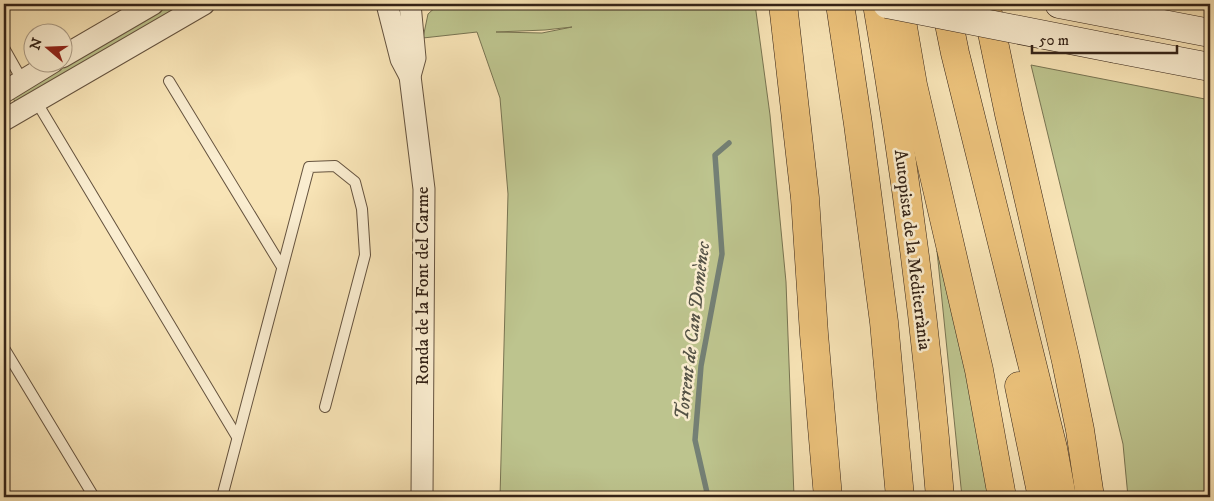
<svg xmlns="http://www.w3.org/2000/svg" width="1214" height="501" font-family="'IM FELL DW Pica',serif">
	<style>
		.green { fill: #bdc48e; stroke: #787452; fill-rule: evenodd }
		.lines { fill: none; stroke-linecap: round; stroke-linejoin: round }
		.stream { stroke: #748075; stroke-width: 5.5 }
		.lane-casing { stroke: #65533f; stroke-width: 12 }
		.street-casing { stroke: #65533f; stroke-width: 23 }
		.secondary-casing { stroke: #342317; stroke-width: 29 }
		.highway-casing { stroke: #342317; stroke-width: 29 }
		.lane { stroke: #faedd0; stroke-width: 10 }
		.street { stroke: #faedd0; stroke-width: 21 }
		.secondary { stroke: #faedd0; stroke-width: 28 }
		.highway { stroke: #ecc27b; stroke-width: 28 }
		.secondary-bridge-casing { stroke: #342317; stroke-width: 29; stroke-linecap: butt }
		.secondary-bridge { stroke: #faedd0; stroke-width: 28 }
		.labels { text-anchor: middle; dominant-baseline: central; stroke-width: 5; stroke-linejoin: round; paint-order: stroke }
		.street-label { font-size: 18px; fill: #342317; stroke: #faedd0 }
		.water-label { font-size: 19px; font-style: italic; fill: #545246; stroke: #faedd0 }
	</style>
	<rect width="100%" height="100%" fill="#f8e4b6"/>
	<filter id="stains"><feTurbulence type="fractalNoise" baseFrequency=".004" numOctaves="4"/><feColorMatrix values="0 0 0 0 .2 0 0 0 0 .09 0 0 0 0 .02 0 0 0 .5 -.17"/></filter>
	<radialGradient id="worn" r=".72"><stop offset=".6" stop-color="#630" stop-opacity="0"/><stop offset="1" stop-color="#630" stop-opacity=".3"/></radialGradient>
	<!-- green -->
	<g class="green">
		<path d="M171 4H184L16 103 12 97Z"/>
		<path d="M439 4H755L770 115 786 282 794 497H500L508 194 500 98 477 32 423 38 428 14ZM572 27 542 33 496 32 545 30Z"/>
		<path d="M1031 65 1210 100V497H1128L1123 444Z"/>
		<path d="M937 251 950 284 992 497H962Z"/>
	</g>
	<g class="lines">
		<!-- stream -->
		<path class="stream" d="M708 497 695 440 701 366 722 254 715 155 729 143"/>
		<!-- lane casing -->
		<g class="lane-casing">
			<g id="lane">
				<path d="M4 48 22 80"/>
				<path d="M169 81 282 267"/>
				<path d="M36 101 237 437"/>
				<path d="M4 348 94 497"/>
				<path d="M222 497 309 167 335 166 355 182 362 209 365 255 325 407"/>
			</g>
		</g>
		<!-- street casing -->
		<g class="street-casing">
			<g id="street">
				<path d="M387 4 401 59 410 76"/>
				<path d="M410 4 415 58 410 76 424 189 422 497"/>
				<path d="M62 57 153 4"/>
				<path d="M4 92 53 62"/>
				<path d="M4 120 204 4"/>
			</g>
		</g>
		<!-- secondary casing -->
		<g class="secondary-casing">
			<g id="secondary">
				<path d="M1059 4 1210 33"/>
				<path d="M1116 49 1210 67"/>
			</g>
		</g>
		<!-- highway casing -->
		<g class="highway-casing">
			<g id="highway">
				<path d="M783 4 805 198 814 334 828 497"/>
				<path d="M840 4 858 124 884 322 900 497"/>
				<path d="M877 4C905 167 927 332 940 497"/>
				<path d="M899 4 913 85 979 370 1002 497"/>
				<path d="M945 4 955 53 1053 448 1062 497"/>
				<path d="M986 4 1009 114 1066 361 1080 430 1090 497"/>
				<path d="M1019 386 1042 497"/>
			</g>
		</g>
		<!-- lane -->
		<use href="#lane" class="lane"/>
		<!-- street -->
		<use href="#street" class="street"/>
		<!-- secondary -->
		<use href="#secondary" class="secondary"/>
		<!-- highway -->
		<use href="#highway" class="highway"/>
		<!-- secondary-bridge casing -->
		<g class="secondary-bridge-casing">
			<path id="secondary-bridge" d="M887 4 1116 49"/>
		</g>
		<!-- secondary-bridge -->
		<use href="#secondary-bridge" class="secondary-bridge"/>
	</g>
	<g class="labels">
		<!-- street labels -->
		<g class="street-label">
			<text transform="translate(912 250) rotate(83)">Autopista de la Mediterrània</text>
			<text transform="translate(423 286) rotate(-90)">Ronda de la Font del Carme</text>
		</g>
		<!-- water labels -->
		<g class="water-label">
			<text transform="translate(693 331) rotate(-83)">Torrent de Can Domènec</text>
		</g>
	</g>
	<!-- margin -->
	<rect width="1214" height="501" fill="none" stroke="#f8e4b6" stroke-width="20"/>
	<rect x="5" y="5" width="1204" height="491" fill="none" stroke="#342317" stroke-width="2.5"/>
	<rect x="10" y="10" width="1194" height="481" fill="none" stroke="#342317"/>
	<!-- north arrow -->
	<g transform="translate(48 48) rotate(289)"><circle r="24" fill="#faedd0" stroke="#ab9c86"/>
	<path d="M0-4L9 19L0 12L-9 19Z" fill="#8f2418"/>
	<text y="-8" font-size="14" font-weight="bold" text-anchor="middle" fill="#342317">N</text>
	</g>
	<!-- scale -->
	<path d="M1032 45v8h145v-8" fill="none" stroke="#342317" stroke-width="2.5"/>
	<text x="1039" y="45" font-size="15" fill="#342317" stroke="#faedd0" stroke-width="4" paint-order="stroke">50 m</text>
	<rect width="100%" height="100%" filter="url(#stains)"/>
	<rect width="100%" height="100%" fill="url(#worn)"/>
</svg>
